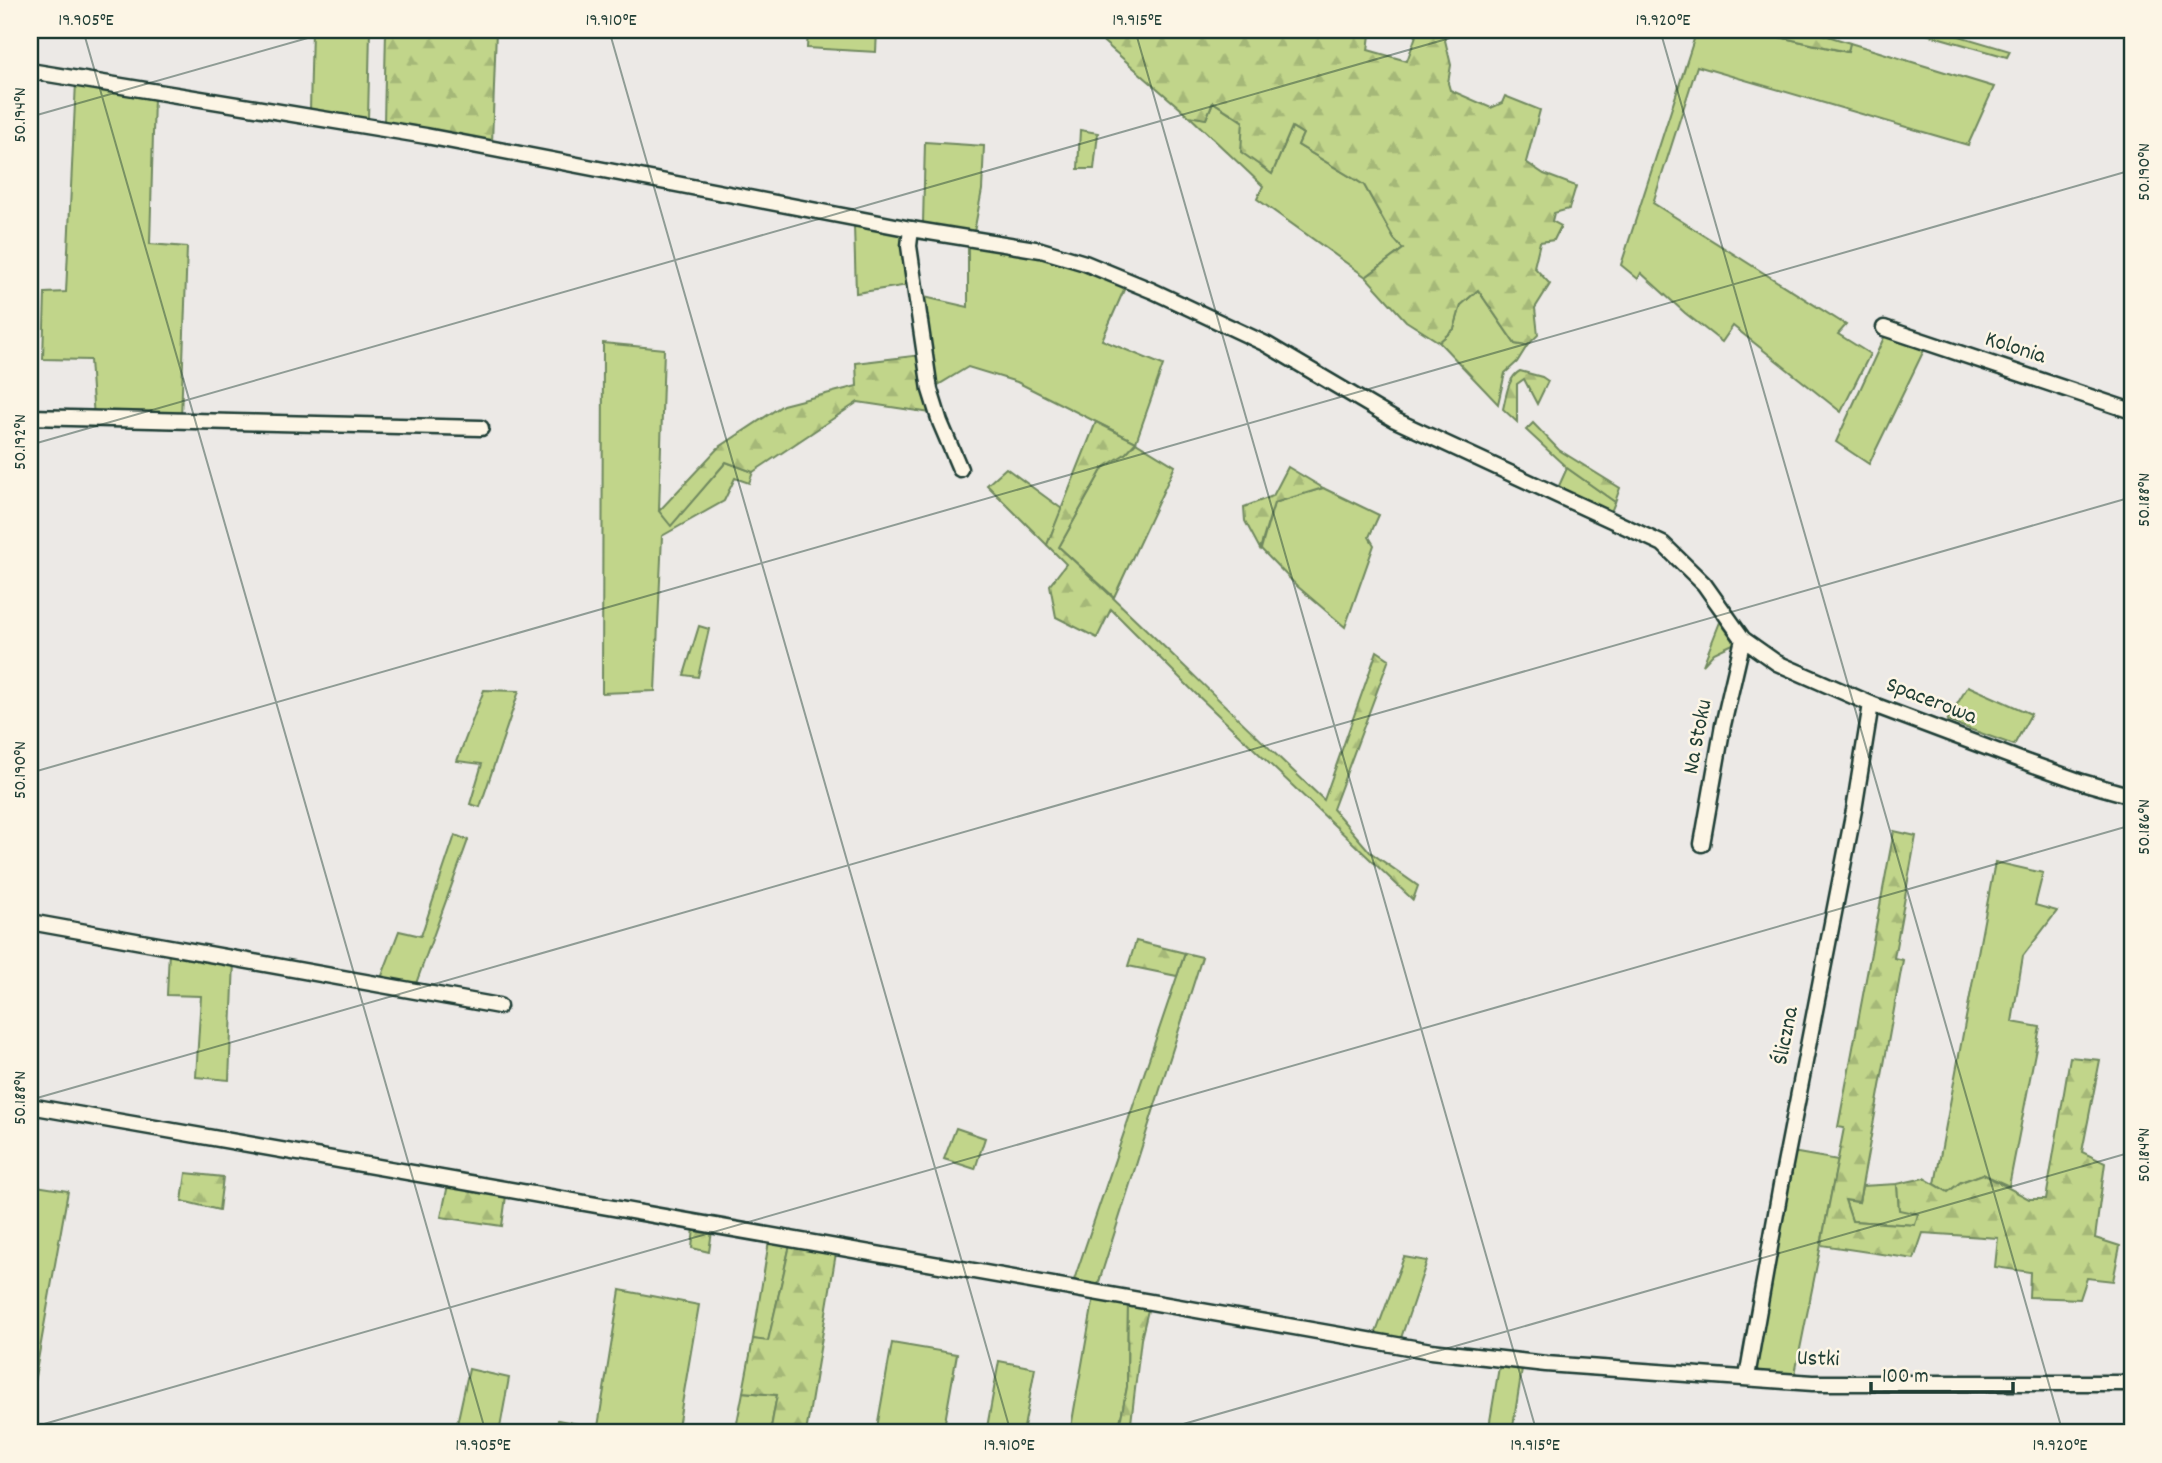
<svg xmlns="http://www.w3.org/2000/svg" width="2162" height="1463" font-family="Dekko,sans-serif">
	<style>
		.grass { fill: #c1d58a; stroke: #70895f; stroke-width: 2 }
		.forest { fill: url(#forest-firs); stroke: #70895f; stroke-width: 2 }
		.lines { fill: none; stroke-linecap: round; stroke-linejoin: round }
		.minor-casing { stroke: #1f3d34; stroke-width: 19 }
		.minor { stroke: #fcf5e5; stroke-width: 14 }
		.ticks { fill: none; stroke: #1f3d34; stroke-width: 2; stroke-opacity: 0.45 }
		.labels { text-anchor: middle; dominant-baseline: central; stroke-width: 5; stroke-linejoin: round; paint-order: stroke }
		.street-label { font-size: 23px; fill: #1f3d34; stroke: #fcf5e5 }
		.neatline { fill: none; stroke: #1f3d34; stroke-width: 2.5 }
		.ticks-label { font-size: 18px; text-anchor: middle; fill: #1f3d34 }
	</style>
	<defs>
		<pattern id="forest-firs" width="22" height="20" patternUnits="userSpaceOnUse" patternTransform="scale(1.75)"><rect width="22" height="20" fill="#c1d58a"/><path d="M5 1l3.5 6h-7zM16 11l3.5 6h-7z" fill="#a5b878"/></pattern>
	</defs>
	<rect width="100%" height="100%" fill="#ece9e6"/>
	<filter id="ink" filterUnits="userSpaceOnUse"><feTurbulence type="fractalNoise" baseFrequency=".0143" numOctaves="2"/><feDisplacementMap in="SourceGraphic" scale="14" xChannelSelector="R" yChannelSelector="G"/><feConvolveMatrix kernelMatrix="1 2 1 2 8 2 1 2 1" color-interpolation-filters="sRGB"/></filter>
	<g filter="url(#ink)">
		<!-- grass -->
		<g class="grass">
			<path d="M312 30H370L368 119 310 110Z"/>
			<path d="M808 30H877L876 52 807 48Z"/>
			<path d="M1697 30H1708V33H1716L1719 30H1747L1847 52 1850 43 1994 87 1968 145 1697 66 1653 203 1846 325 1838 334 1870 354 1841 412 1733 326 1722 342 1685 313 1641 273 1638 279 1621 265Z"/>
			<path d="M1912 30H1939L2010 51 2007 57Z"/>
			<path d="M76 82 154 97 150 244 187 247 181 419H94L90 360 43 359 45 293 66 292Z"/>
			<path d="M1213 102 1243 122 1242 152 1272 174 1292 127 1303 134 1298 145 1364 185 1394 239 1403 249 1366 277 1257 199 1263 186 1189 116 1206 119Z"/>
			<path d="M1080 130 1098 133 1094 169H1078Z"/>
			<path d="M925 142 984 146 982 190 974 232 923 223Z"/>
			<path d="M854 226 903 234 909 285 856 293Z"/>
			<path d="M968 244 1045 258 1126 285 1102 340 1163 365 1136 442 1175 466 1114 597 1059 547 1103 468 1125 454 1136 442 1017 382 968 367 933 388 920 296 968 307Z"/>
			<path d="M1478 290 1515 344 1527 346 1517 362 1505 373 1498 404 1439 342 1454 329 1461 305Z"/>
			<path d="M1886 333 1926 346 1869 464 1836 442Z"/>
			<path d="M603 343 664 349 659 511 671 525 726 462 753 472 749 483 735 478 724 501 662 536 655 691 602 693Z"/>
			<path d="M1006 468 1062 509 1047 545 987 485Z"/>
			<path d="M1567 468 1615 502 1611 512 1558 488Z"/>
			<path d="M1323 488 1379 515 1369 537 1374 545 1345 627 1297 586 1261 549 1274 503Z"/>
			<path d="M1720 622 1735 643 1714 653 1703 665Z"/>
			<path d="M699 626 709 629 698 677 684 675Z"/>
			<path d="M1968 686 2031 714 2014 745 1947 721Z"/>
			<path d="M484 690 519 691 480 807 470 804 482 764 457 761Z"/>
			<path d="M455 835 468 840 414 989 380 981 399 931 421 936Z"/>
			<path d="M1995 862 2043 873 2035 905 2057 911 2023 956 2012 1022 2040 1027 2009 1186 1983 1174 1961 1182 1948 1192 1935 1184Z"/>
			<path d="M169 951 234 962 229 1080 196 1077 201 996 167 995Z"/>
			<path d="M1185 953 1202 957 1098 1285 1074 1280Z"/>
			<path d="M956 1128 985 1138 975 1169 944 1159Z"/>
			<path d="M1792 1152 1838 1160 1795 1374 1760 1373 1753 1363Z"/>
			<path d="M1897 1184 1899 1209 1919 1214 1915 1225 1852 1221 1845 1200 1859 1202 1862 1186Z"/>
			<path d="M30 1185 68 1191 30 1405Z"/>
			<path d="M769 1241 790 1245 768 1342 753 1339Z"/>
			<path d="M1404 1257 1427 1261 1400 1341 1374 1338Z"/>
			<path d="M620 1290 699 1305 677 1433H597Z"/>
			<path d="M1094 1296 1128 1302 1127 1387 1118 1433H1070Z"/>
			<path d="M892 1343 957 1354 943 1433H876Z"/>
			<path d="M999 1361 1035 1368 1023 1433H986Z"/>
			<path d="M1499 1367 1522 1369 1512 1433H1488Z"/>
			<path d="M469 1369 509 1378 499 1433H455Z"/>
			<path d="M743 1392 777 1395 770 1433H735Z"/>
		</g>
		<!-- forest -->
		<g class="forest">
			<path d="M386 30H496L492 143 384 123Z"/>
			<path d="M1090 30H1358L1370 35 1368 50 1407 61 1418 30H1448L1444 36 1451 65 1448 83 1450 90 1491 108 1502 103 1505 96 1540 110 1526 162 1544 174 1576 186 1569 209 1554 213 1552 221 1561 226 1554 240 1540 242 1534 267 1550 284 1535 308 1538 335 1527 346 1515 344 1478 290 1461 305 1454 329 1439 342 1406 321 1366 277 1403 249 1394 239 1364 185 1298 145 1303 134 1292 127 1272 174 1241 152 1243 121 1213 102 1206 119 1189 116Z"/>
			<path d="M1747 30H1809L1850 43 1848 52Z"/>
			<path d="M921 355 931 413 858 402 753 472 726 462 671 526 659 511 718 448 783 405 857 386 856 363Z"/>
			<path d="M1520 371 1542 377 1548 381 1537 404 1524 379 1517 384V422L1503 409C1506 397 1508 377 1520 371Z"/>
			<path d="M1096 422 1136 442 1125 454 1103 468 1059 547C1149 630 1235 717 1324 800L1377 651 1389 659 1333 809 1370 852 1418 886 1413 900 1195 693 1111 609 1097 638 1056 617 1050 585 1066 564 1047 545Z"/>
			<path d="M1533 423 1559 450 1620 488 1615 502 1567 468 1526 430Z"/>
			<path d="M1288 467 1323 488 1274 503 1260 549 1245 521 1244 507 1273 496Z"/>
			<path d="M1894 831 1916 836 1894 958 1903 960 1859 1202 1845 1200 1852 1221 1915 1225 1918 1214 1899 1210 1897 1184 1924 1178 1948 1192 1961 1182 1983 1174 2029 1199H2046L2070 1057 2100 1060 2082 1152 2105 1163 2095 1238 2120 1246 2113 1281 2087 1278 2080 1299 2029 1297 2030 1272 1995 1267 1998 1238 1923 1233 1914 1259 1821 1245 1844 1128 1838 1127Z"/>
			<path d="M1136 941 1185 953 1177 976 1128 966Z"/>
			<path d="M186 1173 223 1177 219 1210 182 1201Z"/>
			<path d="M448 1185 506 1196 502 1226 441 1217Z"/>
			<path d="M694 1228 712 1231 709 1252 692 1248Z"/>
			<path d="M790 1245 836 1253 806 1433H770L777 1395 743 1392 753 1339 768 1341Z"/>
			<path d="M1128 1302 1149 1306 1141 1339 1131 1423 1132 1433H1118L1127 1387Z"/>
			<path d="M558 1420 598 1428 597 1433H556Z"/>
		</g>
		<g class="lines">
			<!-- minor casing -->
			<g class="minor-casing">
				<g id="minor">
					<path d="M30 71 426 136 911 229 1041 250 1085 263 1153 291 1266 344 1395 420 1663 544 1704 584 1743 639 1777 663 1871 704 2023 761 2082 782 2132 796"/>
					<path d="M911 229 909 246 930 390 940 422 960 469"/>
					<path d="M1884 328 2132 411"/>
					<path d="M30 417 481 428"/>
					<path d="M1702 844 1723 725 1743 639"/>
					<path d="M30 922 499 1006"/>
					<path d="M30 1106 1431 1351 1546 1364 1813 1383H2132"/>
					<path d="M1747 1377 1781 1185 1854 810 1871 704"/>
				</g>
			</g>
			<!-- minor -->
			<use href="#minor" class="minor"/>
		</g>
	</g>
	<!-- ticks -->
	<path class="ticks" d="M83 30 486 1433M609 30 1011 1433M1135 30 1537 1433M1660 30 2063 1433M30 117 336 30M30 445 1478 30M30 773 2132 170M30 1100 2132 497M30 1428 2132 825M1152 1433 2132 1152"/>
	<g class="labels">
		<!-- street labels -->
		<g class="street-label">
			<text transform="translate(2015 349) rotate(18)">Kolonia</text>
			<text transform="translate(1931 702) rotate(21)">Spacerowa</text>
			<text transform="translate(1699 737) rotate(-79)">Na Stoku</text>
			<text transform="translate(1787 1036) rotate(-79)">Śliczna</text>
			<text transform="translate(1818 1360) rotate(2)">Ustki</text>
		</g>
	</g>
	<!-- margin -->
	<rect width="2162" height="1463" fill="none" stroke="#fcf5e5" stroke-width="77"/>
	<!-- scale -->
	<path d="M1871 1382v10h142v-10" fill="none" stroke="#1f3d34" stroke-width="3.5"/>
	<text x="1882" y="1382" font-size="21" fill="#1f3d34" stroke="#fcf5e5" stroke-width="5" paint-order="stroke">100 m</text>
	<rect x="38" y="38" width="2086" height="1386" class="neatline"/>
	<g class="ticks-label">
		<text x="86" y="25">19.905°E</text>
		<text x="611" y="25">19.910°E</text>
		<text x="1137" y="25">19.915°E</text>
		<text x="1663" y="25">19.920°E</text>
		<text transform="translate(19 115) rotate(-90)" y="6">50.194°N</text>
		<text transform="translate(2143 172) rotate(-90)" y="6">50.190°N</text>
		<text transform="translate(19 442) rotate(-90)" y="6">50.192°N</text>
		<text transform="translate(2143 500) rotate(-90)" y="6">50.188°N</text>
		<text transform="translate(19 770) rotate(-90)" y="6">50.190°N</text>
		<text transform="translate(2143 827) rotate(-90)" y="6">50.186°N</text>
		<text transform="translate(19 1098) rotate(-90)" y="6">50.188°N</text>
		<text transform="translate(2143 1155) rotate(-90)" y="6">50.184°N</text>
		<text x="483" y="1450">19.905°E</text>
		<text x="1009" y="1450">19.910°E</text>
		<text x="1535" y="1450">19.915°E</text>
		<text x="2060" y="1450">19.920°E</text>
	</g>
</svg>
